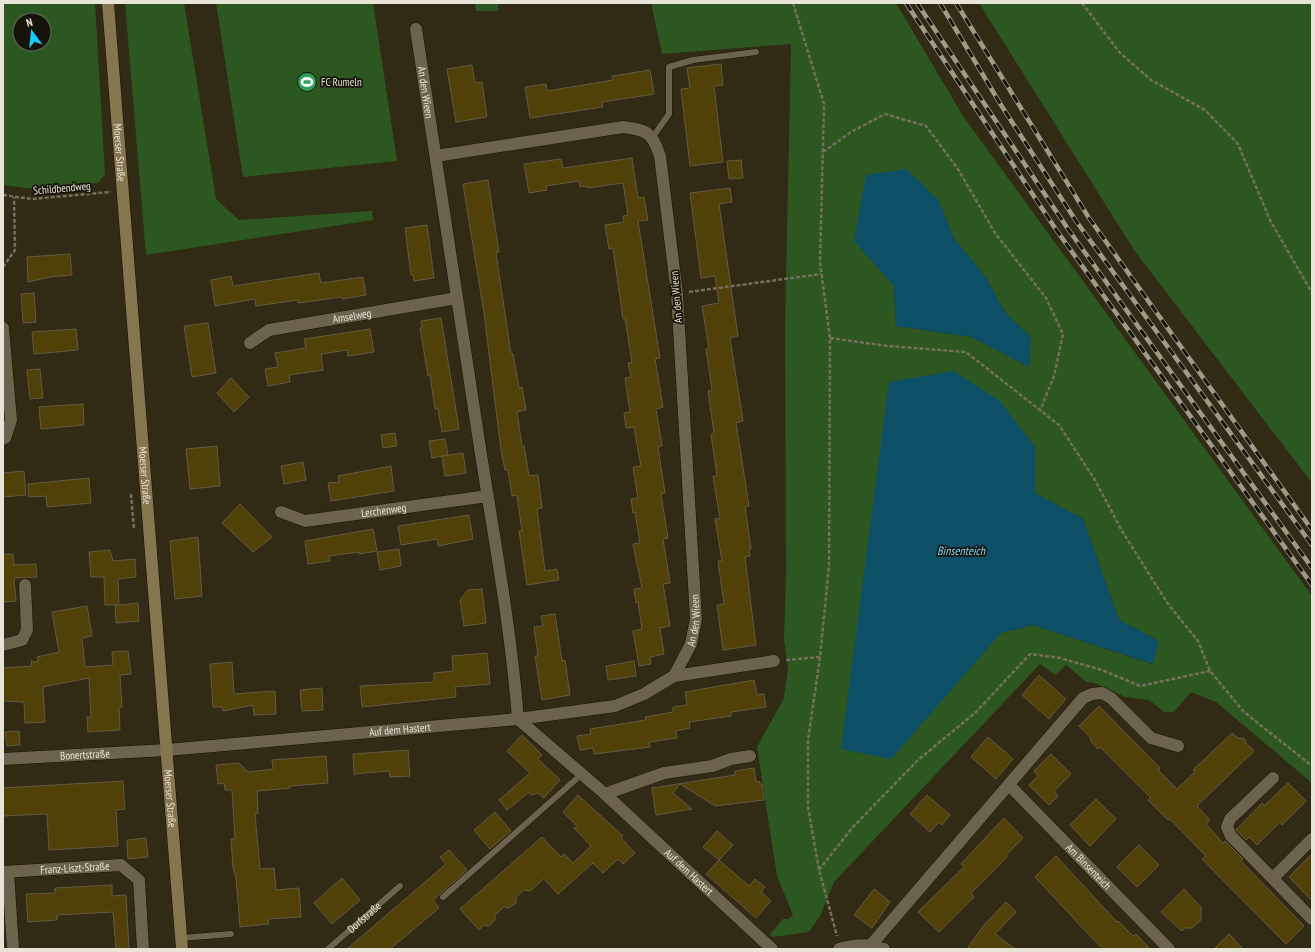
<svg xmlns="http://www.w3.org/2000/svg" width="1315" height="952" font-family="'PT Sans Narrow',sans-serif">
	<style>
		.green { fill: #2d5720; fill-rule: evenodd }
		.water { fill: #0c4f67 }
		.building { fill: #514007; stroke: #625a44 }
		.lines { fill: none; stroke-linecap: round; stroke-linejoin: round }
		.lane-casing { stroke: #191201; stroke-width: 7 }
		.street-casing { stroke: #191201; stroke-width: 13 }
		.secondary-casing { stroke: #191201; stroke-width: 13 }
		.path { stroke: #756f5d; stroke-width: 2.5; stroke-dasharray: 4 2; stroke-linecap: butt }
		.lane { stroke: #6b634d; stroke-width: 6 }
		.street { stroke: #6b634d; stroke-width: 12 }
		.secondary { stroke: #857650; stroke-width: 12 }
		.rail-casing { stroke: #9f9a8a; stroke-width: 4.5 }
		.rail { stroke: #16130a; stroke-width: 3; stroke-dasharray: 9; stroke-linecap: butt }
		.labels { text-anchor: middle; dominant-baseline: central; stroke-width: 3.5; stroke-linejoin: round; paint-order: stroke }
		.poi-label { font-size: 11px; fill: #e8e4d7; stroke: #16130a; text-anchor: start }
		.street-label { font-size: 11px; fill: #e8e4d7; stroke: #16130a }
		.water-label { font-size: 12px; font-style: italic; fill: #85d3f7; stroke: #16130a }
	</style>
	<rect width="100%" height="100%" fill="#312a15"/>
	<!-- green -->
	<g class="green">
		<path d="M3 3H95L105 174 98 183 34 189 3 185ZM20 20H44V44H20Z"/>
		<path d="M125 3H184L216 199 239 220 372 211 373 220 146 255Z"/>
		<path d="M216 3H373L397 161 243 177Z"/>
		<path d="M475 3H498V11H476Z"/>
		<path d="M651 3H896L963 116 1312 596V783L1216 702 1191 692 1174 712H1164L1149 700 1125 697 1095 683 1086 682 1066 665 1055 675 1040 664 834 882 820 916 809 932 773 937 770 934 783 919H788L793 915 777 876 757 747 784 698 788 668 784 638 786 573 785 328 791 44 662 54ZM938 200 954 238 986 278 1006 314 1031 337 1029 367 972 337 896 326 894 286ZM1035 447V493L1083 519 1119 620 1159 641 1152 664 1033 625 1001 633Z"/>
		<path d="M979 3H1312V483L1134 250Z"/>
	</g>
	<!-- water -->
	<g class="water">
		<path d="M906 169 938 200 954 238 986 278 1006 314 1031 337 1029 367 972 337 896 326 894 286 854 241 866 175Z"/>
		<path d="M953 371 999 400 1035 447V493L1083 519 1119 620 1159 641 1153 664 1033 625 1001 633 891 759 841 749 889 382Z"/>
	</g>
	<!-- building -->
	<g class="building">
		<path d="M721 64 723 85 714 86 723 162 690 166 681 89 690 88 687 68Z"/>
		<path d="M472 65 475 83 482 82 487 117 456 122 447 69Z"/>
		<path d="M650 70 654 94 602 102 603 107 530 118 525 87 546 84 547 91 613 80 612 76Z"/>
		<path d="M632 158 638 198 644 197 648 220 638 221 660 358 655 359 663 407 656 409 662 446 658 447 665 493 661 494 668 538 663 539 670 583 663 584 670 626 660 628 664 654 650 657 651 664 639 666 633 631 642 629 638 602 636 603 634 589 642 588 633 544 640 543 635 512 633 513 631 499 638 498 633 467 641 466 634 427 626 428 624 413 630 412 625 378 631 377 628 363H632L625 318 623 319 613 248 609 249 605 225 624 222 623 216 628 215 623 183 588 188V186L580 187 579 181 546 186 547 190 529 193 524 164 561 159 563 168Z"/>
		<path d="M741 160 743 178 729 179 727 161Z"/>
		<path d="M488 180 499 252H496L497 260 511 354H513L519 388 522 387 526 410 517 412 522 446H524L529 476 538 475 542 508 537 509 545 571 557 569 559 580 527 585 519 531H522L517 495 512 496 508 470H505L501 450 484 313 463 184Z"/>
		<path d="M730 188 732 202 719 204 738 336 730 338 743 421 736 423 749 506 745 507 751 549 749 550 750 556 745 557 756 645 723 650 717 605 724 604 718 561H722L715 519 720 518 713 476H717L711 434 714 433 708 391 712 390 706 349 709 348 702 306 719 303 715 276 701 278 690 193Z"/>
		<path d="M427 225 434 278 414 281 413 275H411L405 228Z"/>
		<path d="M70 254 72 275 50 277 28 282 27 257Z"/>
		<path d="M319 273 321 283 363 277 366 295 342 299V297L298 303V300L256 306 255 299 215 306 211 280 231 276 233 286Z"/>
		<path d="M34 293 36 322 23 323 21 294Z"/>
		<path d="M441 318 459 429 442 432 438 409H435L430 375 428 376 420 328H422L421 321Z"/>
		<path d="M208 323 216 373 192 377 184 326Z"/>
		<path d="M76 329 78 350 34 354 32 332Z"/>
		<path d="M370 329 374 352 348 356 347 350 321 354 323 370 289 375 290 382 268 386 265 369 278 367 275 353 306 348 304 339Z"/>
		<path d="M40 369 43 398 30 399 27 370Z"/>
		<path d="M231 378 249 397 234 412 217 393Z"/>
		<path d="M83 404 84 425 41 429 39 407Z"/>
		<path d="M395 433 397 446 383 448 381 435Z"/>
		<path d="M445 439 448 455 432 458 429 441Z"/>
		<path d="M217 446 220 486 190 489 186 449Z"/>
		<path d="M463 453 466 473 445 476 442 456Z"/>
		<path d="M303 462 306 480 284 484 281 466Z"/>
		<path d="M391 466 394 491 331 501 328 483 339 482 338 476Z"/>
		<path d="M24 471 26 495 3 497V473Z"/>
		<path d="M89 478 91 503 47 507 46 496 29 497 28 484Z"/>
		<path d="M240 504 272 537 253 552 222 523Z"/>
		<path d="M469 515 473 539 438 546 437 539 401 545 398 526Z"/>
		<path d="M373 529 377 551 359 554V552L329 556 330 561 308 564 305 541Z"/>
		<path d="M198 537 202 596 175 599 170 541Z"/>
		<path d="M399 549 401 566 380 570 377 552Z"/>
		<path d="M110 550 113 561 135 559 136 577 118 579 119 605 138 603 139 621 116 623 115 605H118H105L104 577H91L89 552Z"/>
		<path d="M3 554H13L14 565 36 564 37 577 14 578 16 601 3 602Z"/>
		<path d="M482 589 486 623 464 626 460 600 468 590Z"/>
		<path d="M87 606 92 636 82 638 85 667 113 665 112 652 128 651 131 674 120 675 122 707 119 708 120 730 88 732 87 717H91L89 678 43 687 45 722 25 723 24 702 3 701V668L32 666 31 661 38 662 37 657 59 652 52 612Z"/>
		<path d="M555 614 562 661 565 660 570 695 542 700 535 656H538L534 627 543 626 541 616Z"/>
		<path d="M487 653 490 684 455 687 456 697 362 707 360 686 434 682V673L453 671 452 656Z"/>
		<path d="M634 661 636 676 608 680 606 666Z"/>
		<path d="M232 662 234 694 275 691 276 714 254 715 253 705 223 711 222 707H213L210 664Z"/>
		<path d="M1039 675 1066 699 1049 719 1022 695Z"/>
		<path d="M754 680 757 695 764 694 766 707 731 712V716L689 722 690 728 676 731 677 738 649 742 650 747 594 754 593 748 580 750 577 736 591 734 590 729 646 720 645 717 673 712V707L687 705 685 692Z"/>
		<path d="M322 688 323 710 302 711 300 690Z"/>
		<path d="M1099 706 1160 768 1158 770 1177 789 1195 772 1193 770 1232 733 1238 738 1245 739 1246 743 1254 751 1197 806 1210 820 1206 824 1223 843 1225 841 1243 859 1241 861 1304 926 1286 944 1202 859 1206 856 1170 819 1168 820 1148 800 1151 798 1100 747 1098 749 1090 740 1091 738 1079 726Z"/>
		<path d="M19 731 20 745 7 746 5 732Z"/>
		<path d="M522 735 542 755 538 759 560 780 544 798 538 793 531 795 529 792 507 810 499 800 530 773 507 751Z"/>
		<path d="M988 737 1013 759 996 779 971 757Z"/>
		<path d="M408 750 410 776 390 777 389 771 354 774 353 754Z"/>
		<path d="M1051 754 1071 774 1054 791 1058 796 1049 805 1029 785 1038 776 1034 771Z"/>
		<path d="M326 756 328 783 290 786V788L257 791 258 813 255 814 260 869 274 868 276 890 299 888 301 917 268 919 269 924 240 927 236 877 233 868 231 839H235L232 790H225L224 783 218 784 216 765 239 763 248 772 273 769 272 760Z"/>
		<path d="M754 768 756 782 759 781 760 784H762L764 800 715 806 680 784 673 793 692 809 656 815 652 788 735 775V771Z"/>
		<path d="M123 781 125 809 116 810 118 846 49 850 47 814 3 816V788Z"/>
		<path d="M1288 783 1306 801 1282 825 1280 822 1257 845 1249 837 1246 840 1236 830 1262 803 1264 806Z"/>
		<path d="M578 795 623 836 621 838 635 853 623 864 618 859 603 873 593 863 558 894 544 879 530 891 524 890 516 897V903L509 908 504 907 495 915V920L489 926 484 925 479 930 460 909 542 837 561 857 564 854 573 863 591 846 574 828 577 826 563 812Z"/>
		<path d="M927 795 950 815 942 825 939 822 930 832 910 814Z"/>
		<path d="M1096 799 1116 819 1090 846 1070 825Z"/>
		<path d="M495 812 511 831 490 849 474 830Z"/>
		<path d="M1004 818 1023 838 1006 855 1007 857 971 893 974 897 939 932 918 912 964 867 961 864Z"/>
		<path d="M717 831 733 845 719 860 703 847Z"/>
		<path d="M146 838 148 857 128 859 127 840Z"/>
		<path d="M1139 845 1159 865 1137 887 1117 867Z"/>
		<path d="M449 850 467 870 433 900 439 908 390 949H347L446 864 440 857Z"/>
		<path d="M1312 854V901L1289 877Z"/>
		<path d="M1056 856 1117 922 1118 921 1133 936 1136 934 1150 949H1104L1091 937 1035 877Z"/>
		<path d="M719 860 749 886 755 879 765 887 761 892 771 901 756 918 706 874Z"/>
		<path d="M342 878 360 900 332 924 314 903Z"/>
		<path d="M112 885V896L126 895 129 949H116L113 912 57 915V920L28 922 26 894 55 893V888Z"/>
		<path d="M874 889 890 902 872 928 854 915Z"/>
		<path d="M1184 889 1201 907V920L1192 928H1185L1182 931 1161 912Z"/>
		<path d="M1006 902 1016 912 995 934 1015 949H967L984 925Z"/>
		<path d="M1229 934 1243 949H1214Z"/>
	</g>
	<g class="lines">
		<!-- lane casing -->
		<g class="lane-casing">
			<g id="lane">
				<path d="M652 138 669 114V67L693 60 756 52"/>
				<path d="M443 897 582 774"/>
				<path d="M181 938 231 934"/>
				<path id="s1" d="M328 949 400 886"/>
			</g>
		</g>
		<!-- street casing -->
		<g class="street-casing">
			<g id="street">
				<path id="s2" d="M416 29C437 169 459 308 480 448 494 538 511 628 518 719L615 706 644 694 674 676 691 644 696 619 677 294 660 156C652 132 647 130 623 127L436 156"/>
				<path d="M3 328 11 420 5 438 3 439"/>
				<path id="s3" d="M250 343 269 330 457 298"/>
				<path id="s4" d="M281 512 305 521 488 496"/>
				<path d="M3 645 22 640 27 630 25 585"/>
				<path d="M674 676 774 661"/>
				<path id="s5" d="M3 759 167 750 518 719 605 794 772 949"/>
				<path d="M1273 778 1230 819 1227 827 1231 836 1312 919"/>
				<path id="s6" d="M1009 785 1169 949"/>
				<path d="M605 794 664 773 712 766 731 759 750 756"/>
				<path id="s7" d="M3 872 121 865 139 880 143 949"/>
				<path d="M8 872 13 949"/>
				<path d="M1273 878 1312 839"/>
				<path d="M871 945 1083 698 1092 694 1102 693 1111 698 1151 738 1178 746"/>
				<path d="M839 949C856 944 868 944 884 949"/>
			</g>
		</g>
		<!-- secondary casing -->
		<g class="secondary-casing">
			<g id="secondary">
				<path id="s8" d="M108 3 182 949"/>
			</g>
		</g>
		<!-- path -->
		<g class="path">
			<path d="M793 3 824 104 820 262 830 338 829 565 820 657 808 740V807L819 870 837 936"/>
			<path d="M1082 3 1120 53 1151 80 1205 110 1238 144 1270 220 1312 293"/>
			<path d="M823 152 851 132 885 114 926 126 958 169 995 233 1046 298 1063 334 1054 376 1040 411"/>
			<path d="M3 195 32 199 111 192"/>
			<path d="M3 267 15 250 14 197"/>
			<path d="M689 292 821 274"/>
			<path d="M830 338 888 346 966 352 1059 425 1095 480 1122 531 1168 604 1198 641 1210 671 1244 712 1312 766"/>
			<path d="M131 494 134 529"/>
			<path d="M786 660 820 657"/>
			<path d="M819 870 852 828 918 760 976 712 1030 654 1060 658 1102 670 1140 686 1210 671"/>
		</g>
		<!-- lane -->
		<use href="#lane" class="lane"/>
		<!-- street -->
		<use href="#street" class="street"/>
		<!-- secondary -->
		<use href="#secondary" class="secondary"/>
		<!-- rail casing -->
		<g class="rail-casing">
			<g id="rail">
				<path d="M906 3 1057 231 1312 585"/>
				<path d="M917 3 1068 229 1312 568"/>
				<path d="M940 3 1001 105 1076 221 1312 545"/>
				<path d="M956 3 1089 218 1312 530"/>
			</g>
		</g>
		<!-- rail -->
		<use href="#rail" class="rail"/>
	</g>
	<!-- icons -->
	<defs>
		<g id="stadium-disc" transform="scale(1)"><circle r="9.5" fill="#2e9e5b" stroke="#16130a"/><path d="M0-5a6.5 5 0 1 0 0 10a6.5 5 0 1 0 0-10ZM-3.5-1.8h7v3.6h-7Z" fill="#fff"/></g>
	</defs>
	<g fill-rule="evenodd">
		<use href="#stadium-disc" x="307" y="82"/>
	</g>
	<g class="labels">
		<!-- poi labels -->
		<g class="poi-label">
			<text x="321" y="82">FC Rumeln</text>
		</g>
		<!-- street labels -->
		<g class="street-label">
			<text stroke="none"><textPath href="#s2" startOffset="64">An den Wieen</textPath></text>
			<text stroke="none"><textPath href="#s8" startOffset="150">Moerser Straße</textPath></text>
			<text transform="translate(62 188) rotate(-5)">Schildbendweg</text>
			<text transform="translate(676 297) rotate(-95)">An den Wieen</text>
			<text stroke="none"><textPath href="#s3" startOffset="107">Amselweg</textPath></text>
			<text stroke="none"><textPath href="#s8" startOffset="474">Moerser Straße</textPath></text>
			<text stroke="none"><textPath href="#s4" startOffset="105">Lerchenweg</textPath></text>
			<text stroke="none"><textPath href="#s2" startOffset="922">An den Wieen</textPath></text>
			<text stroke="none"><textPath href="#s5" startOffset="398">Auf dem Hastert</textPath></text>
			<text stroke="none"><textPath href="#s5" startOffset="82">Bonertstraße</textPath></text>
			<text stroke="none"><textPath href="#s8" startOffset="798">Moerser Straße</textPath></text>
			<text stroke="none"><textPath href="#s6" startOffset="114">Am Binsenteich</textPath></text>
			<text stroke="none"><textPath href="#s7" startOffset="72">Franz-Liszt-Straße</textPath></text>
			<text stroke="none"><textPath href="#s5" startOffset="746">Auf dem Hastert</textPath></text>
			<text stroke="none"><textPath href="#s1" startOffset="48">Dorfstraße</textPath></text>
		</g>
		<!-- water labels -->
		<g class="water-label">
			<text x="961" y="550">Binsenteich</text>
		</g>
	</g>
	<!-- border -->
	<rect width="1315" height="952" fill="none" stroke="#e8e4d7" stroke-width="8"/>
	<!-- north arrow -->
	<g transform="translate(32 32) rotate(345)"><circle r="19" fill="#16130a" stroke="#6a675c"/>
	<path d="M0-3L7 15L0 10L-7 15Z" fill="#13cafb"/>
	<text y="-6" font-size="11" font-weight="bold" text-anchor="middle" fill="#e8e4d7">N</text>
	</g>
</svg>
